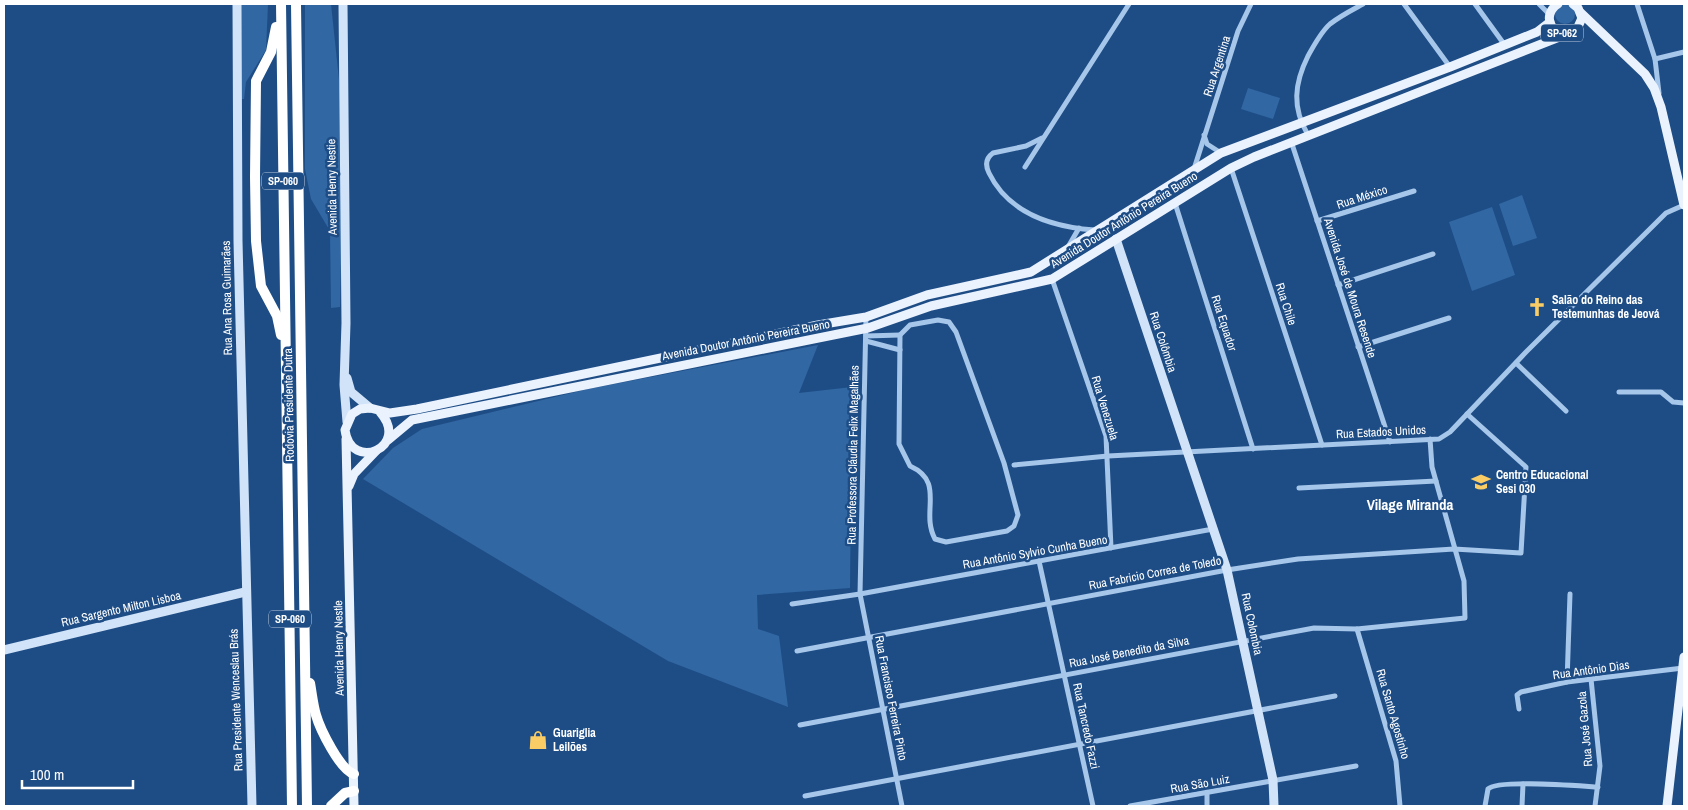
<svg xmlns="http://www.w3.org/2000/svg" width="1688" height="810" font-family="'Archivo Narrow',sans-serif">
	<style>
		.grass { fill: #3167a3 }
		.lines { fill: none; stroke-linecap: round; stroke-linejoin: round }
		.street { stroke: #a6c6ea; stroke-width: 5 }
		.secondary { stroke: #d1e3f8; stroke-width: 9 }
		.primary { stroke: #eaf2fe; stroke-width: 9 }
		.highway { stroke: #fff; stroke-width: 10 }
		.labels { text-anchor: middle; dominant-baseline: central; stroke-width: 5; stroke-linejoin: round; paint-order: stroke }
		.shield { fill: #1e4d86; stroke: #bccadb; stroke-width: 1 }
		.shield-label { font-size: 11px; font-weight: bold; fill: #fff }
		.street-label { font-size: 12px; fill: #fff; stroke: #1e4d86 }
		.poi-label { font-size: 12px; font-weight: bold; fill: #fff; stroke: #1e4d86; text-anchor: start }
		.quarter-label { font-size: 15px; font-weight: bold; fill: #fff; stroke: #1e4d86 }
	</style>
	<rect width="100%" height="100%" fill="#1e4d86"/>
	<!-- grass -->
	<g class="grass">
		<circle cx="1565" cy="14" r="10"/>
		<path d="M240 4H268L266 50 246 82 244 99H241Z"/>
		<path d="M305 4H331L344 127 340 307 331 308 330 231 311 199 305 169Z"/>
		<path d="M1248 88 1280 98 1273 119 1241 109Z"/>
		<path d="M1522 195 1537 238 1513 246 1499 204Z"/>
		<path d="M1492 207 1515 275 1472 291 1449 222Z"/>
		<path d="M818 345 799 393 852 387 850 588 757 595 758 629 779 636 788 707 668 661 363 479 393 448 422 429 588 389Z"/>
	</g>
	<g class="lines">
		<!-- street -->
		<g class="street">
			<path d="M1404 4 1450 67"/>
			<path d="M1475 4 1504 44"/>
			<path d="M1539 4 1550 15"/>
			<path d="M1637 4 1655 59 1659 93"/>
			<path d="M1655 59 1684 52"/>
			<path d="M1204 135 1207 144 1221 153"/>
			<path d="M1308 135C1292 108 1294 84 1308 56 1314 45 1321 32 1330 24 1340 16 1352 10 1363 4"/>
			<path d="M1042 138 1026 146 993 153C986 158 985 165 989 173 1009 214 1052 227 1095 230"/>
			<path d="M1291 141 1390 442"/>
			<path d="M1025 167 1129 4"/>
			<path d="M1231 168 1322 445"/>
			<path d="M1194 169 1238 31 1251 4"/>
			<path d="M1175 203 1253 449"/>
			<path d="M1317 221 1414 191"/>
			<path d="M1068 247 1079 228"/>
			<path d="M1052 279 1106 436 1111 548"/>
			<path d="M1338 285 1433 254"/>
			<path d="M866 317 860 594 902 806"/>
			<path d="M938 320 949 322 956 332 1004 463 1018 515 1014 526 1007 531 946 542 935 539C920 512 946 482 910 466L899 444 900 335 910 325Z"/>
			<path d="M866 336 900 335"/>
			<path d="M866 341 900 350"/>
			<path d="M1358 347 1449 318"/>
			<path d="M1516 363 1566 411"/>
			<path d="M1619 392H1661L1673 402 1684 403"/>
			<path d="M1014 465 1108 456 1439 439 1450 432 1526 352 1666 213 1684 205"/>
			<path d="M1299 488 1436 481"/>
			<path d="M1039 561 1093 806"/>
			<path d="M792 604 860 594 1213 529"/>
			<path d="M1357 629 1396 761 1400 806"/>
			<path d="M797 651 1227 570 1298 559 1454 549 1521 553 1526 467 1467 414"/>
			<path d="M1591 679 1600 766 1595 806"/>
			<path d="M1567 682 1570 594"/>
			<path d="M1519 709 1517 695 1521 692 1567 682 1683 668"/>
			<path d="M800 725 1314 628 1357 629 1465 618 1464 581 1432 467 1430 439"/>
			<path d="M805 796 1335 696"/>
			<path d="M1130 806 1356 766"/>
			<path d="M1207 806V792"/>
			<path d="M1485 806 1488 789C1497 779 1580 786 1598 787"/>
			<path d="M1522 806 1523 784"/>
		</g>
		<!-- secondary -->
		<g class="secondary">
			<path d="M237 4 238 241 252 806"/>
			<path d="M343 4 346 323 344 385 347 422"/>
			<path d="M1116 239 1227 570 1273 780 1274 806"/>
			<path d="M347 378 351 392 370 408"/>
			<path d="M4 650 245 592"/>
		</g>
		<!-- primary -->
		<g class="primary">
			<path d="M1558 4C1540 15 1552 42 1577 29L1582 18 1578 8 1573 4"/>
			<path d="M1581 13 1645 74 1654 88 1661 107 1684 205"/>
			<path d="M380 412C411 447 351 473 345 430L352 414 360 409 370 408 390 413 417 409 818 325 866 317 927 295 1031 272 1221 153 1450 67 1537 32 1550 22"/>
			<path d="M346 439 354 806"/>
			<path d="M388 440 412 420 868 328 931 306 1052 279 1231 168 1254 157 1567 34"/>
			<path d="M349 486 354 474 376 451"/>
			<path d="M1667 806 1684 657"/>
		</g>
		<!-- highway -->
		<g class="highway">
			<path d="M281 4 292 806"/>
			<path d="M296 4 307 806"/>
			<path d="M276 27 271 52 256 81 255 177 256 241 261 286 277 316 281 335"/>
			<path d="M310 683C312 694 313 705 316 715 320 729 340 770 354 774"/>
			<path d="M331 806 345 793 354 791"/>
		</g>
	</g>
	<!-- icons -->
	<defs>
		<g id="church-bare" transform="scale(1.5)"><path d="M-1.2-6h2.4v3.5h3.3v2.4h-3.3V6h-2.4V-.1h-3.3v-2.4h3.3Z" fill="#facc65" stroke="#1e4d86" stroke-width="2.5" paint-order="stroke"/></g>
		<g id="school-bare" transform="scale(1.5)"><path d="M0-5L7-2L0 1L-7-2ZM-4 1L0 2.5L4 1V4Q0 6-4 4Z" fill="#facc65" stroke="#1e4d86" stroke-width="2.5" paint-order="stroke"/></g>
		<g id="shop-bare" transform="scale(1.5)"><path d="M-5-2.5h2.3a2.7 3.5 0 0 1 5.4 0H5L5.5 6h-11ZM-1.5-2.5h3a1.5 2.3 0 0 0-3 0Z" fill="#facc65" stroke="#1e4d86" stroke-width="2.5" paint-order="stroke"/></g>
	</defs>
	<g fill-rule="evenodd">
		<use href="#church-bare" x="1537" y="307"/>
		<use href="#school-bare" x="1481" y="482"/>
		<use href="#shop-bare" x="538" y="740"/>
	</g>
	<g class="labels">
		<!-- shield labels -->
		<g class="shield">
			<rect x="1541" y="24.5" width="42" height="17" rx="4"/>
			<rect x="262" y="172.5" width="42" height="17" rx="4"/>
			<rect x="269" y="610.5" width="42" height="17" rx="4"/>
		</g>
		<g class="shield-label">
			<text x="1562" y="33">SP-062</text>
			<text x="283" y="181">SP-060</text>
			<text x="290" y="619">SP-060</text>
		</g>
		<!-- street labels -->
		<g class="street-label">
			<text transform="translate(1217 66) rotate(-72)">Rua Argentina</text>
			<text transform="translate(332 187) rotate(-91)">Avenida Henry Nestie</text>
			<text transform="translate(1362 197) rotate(-18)">Rua México</text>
			<text transform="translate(1124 220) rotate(-32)">Avenida Doutor Antônio Pereira Bueno</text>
			<text transform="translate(1350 288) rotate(72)">Avenida José de Moura Resende</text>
			<text transform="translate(227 298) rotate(-91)">Rua Ana Rosa Guimarães</text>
			<text transform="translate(1286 304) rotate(72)">Rua Chile</text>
			<text transform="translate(1224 323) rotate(72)">Rua Equador</text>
			<text transform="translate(746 340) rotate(-11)">Avenida Doutor Antônio Pereira Bueno</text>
			<text transform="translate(1163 342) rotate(72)">Rua Colômbia</text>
			<text transform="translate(289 405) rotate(-91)">Rodovia Presidente Dutra</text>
			<text transform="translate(1105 408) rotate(73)">Rua Venezuela</text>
			<text transform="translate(1381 432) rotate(-3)">Rua Estados Unidos</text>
			<text transform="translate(853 455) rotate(-89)">Rua Professora Cláudia Felix Magalhães</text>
			<text transform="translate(1035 552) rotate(-10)">Rua Antônio Sylvio Cunha Bueno</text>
			<text transform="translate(1155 573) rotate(-11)">Rua Fabricio Correa de Toledo</text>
			<text transform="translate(121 609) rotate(-13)">Rua Sargento Milton Lisboa</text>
			<text transform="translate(1252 624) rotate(78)">Rua Colombia</text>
			<text transform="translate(339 648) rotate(-91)">Avenida Henry Nestle</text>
			<text transform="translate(1129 652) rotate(-11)">Rua José Benedito da Silva</text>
			<text transform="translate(1591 670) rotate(-8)">Rua Antônio Dias</text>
			<text transform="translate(891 698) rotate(79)">Rua Francisco Ferreira Pinto</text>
			<text transform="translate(236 700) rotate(-92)">Rua Presidente Wenceslau Brás</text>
			<text transform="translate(1393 714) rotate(74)">Rua Santo Agostinho</text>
			<text transform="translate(1086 726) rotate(78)">Rua Tancredo Fazzi</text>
			<text transform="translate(1585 729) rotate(-95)">Rua José Gazola</text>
			<text transform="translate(1200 784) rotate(-10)">Rua São Luiz</text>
		</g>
		<!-- poi labels -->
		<g class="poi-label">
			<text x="1552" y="300">Salão do Reino das<tspan x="1552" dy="14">Testemunhas de Jeová</tspan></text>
			<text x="1496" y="475">Centro Educacional<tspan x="1496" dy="14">Sesi 030</tspan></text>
			<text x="553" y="733">Guariglia<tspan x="553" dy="14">Leilões</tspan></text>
		</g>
		<!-- quarter labels -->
		<g class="quarter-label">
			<text x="1410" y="504">Vilage Miranda</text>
		</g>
	</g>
	<!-- border -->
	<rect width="1688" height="810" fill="none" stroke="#ffffff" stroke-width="10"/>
	<!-- scale -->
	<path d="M22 780v8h111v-8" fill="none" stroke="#ffffff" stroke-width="2.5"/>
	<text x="30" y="780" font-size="15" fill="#ffffff" stroke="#1e4d86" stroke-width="4" paint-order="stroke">100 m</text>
</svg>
